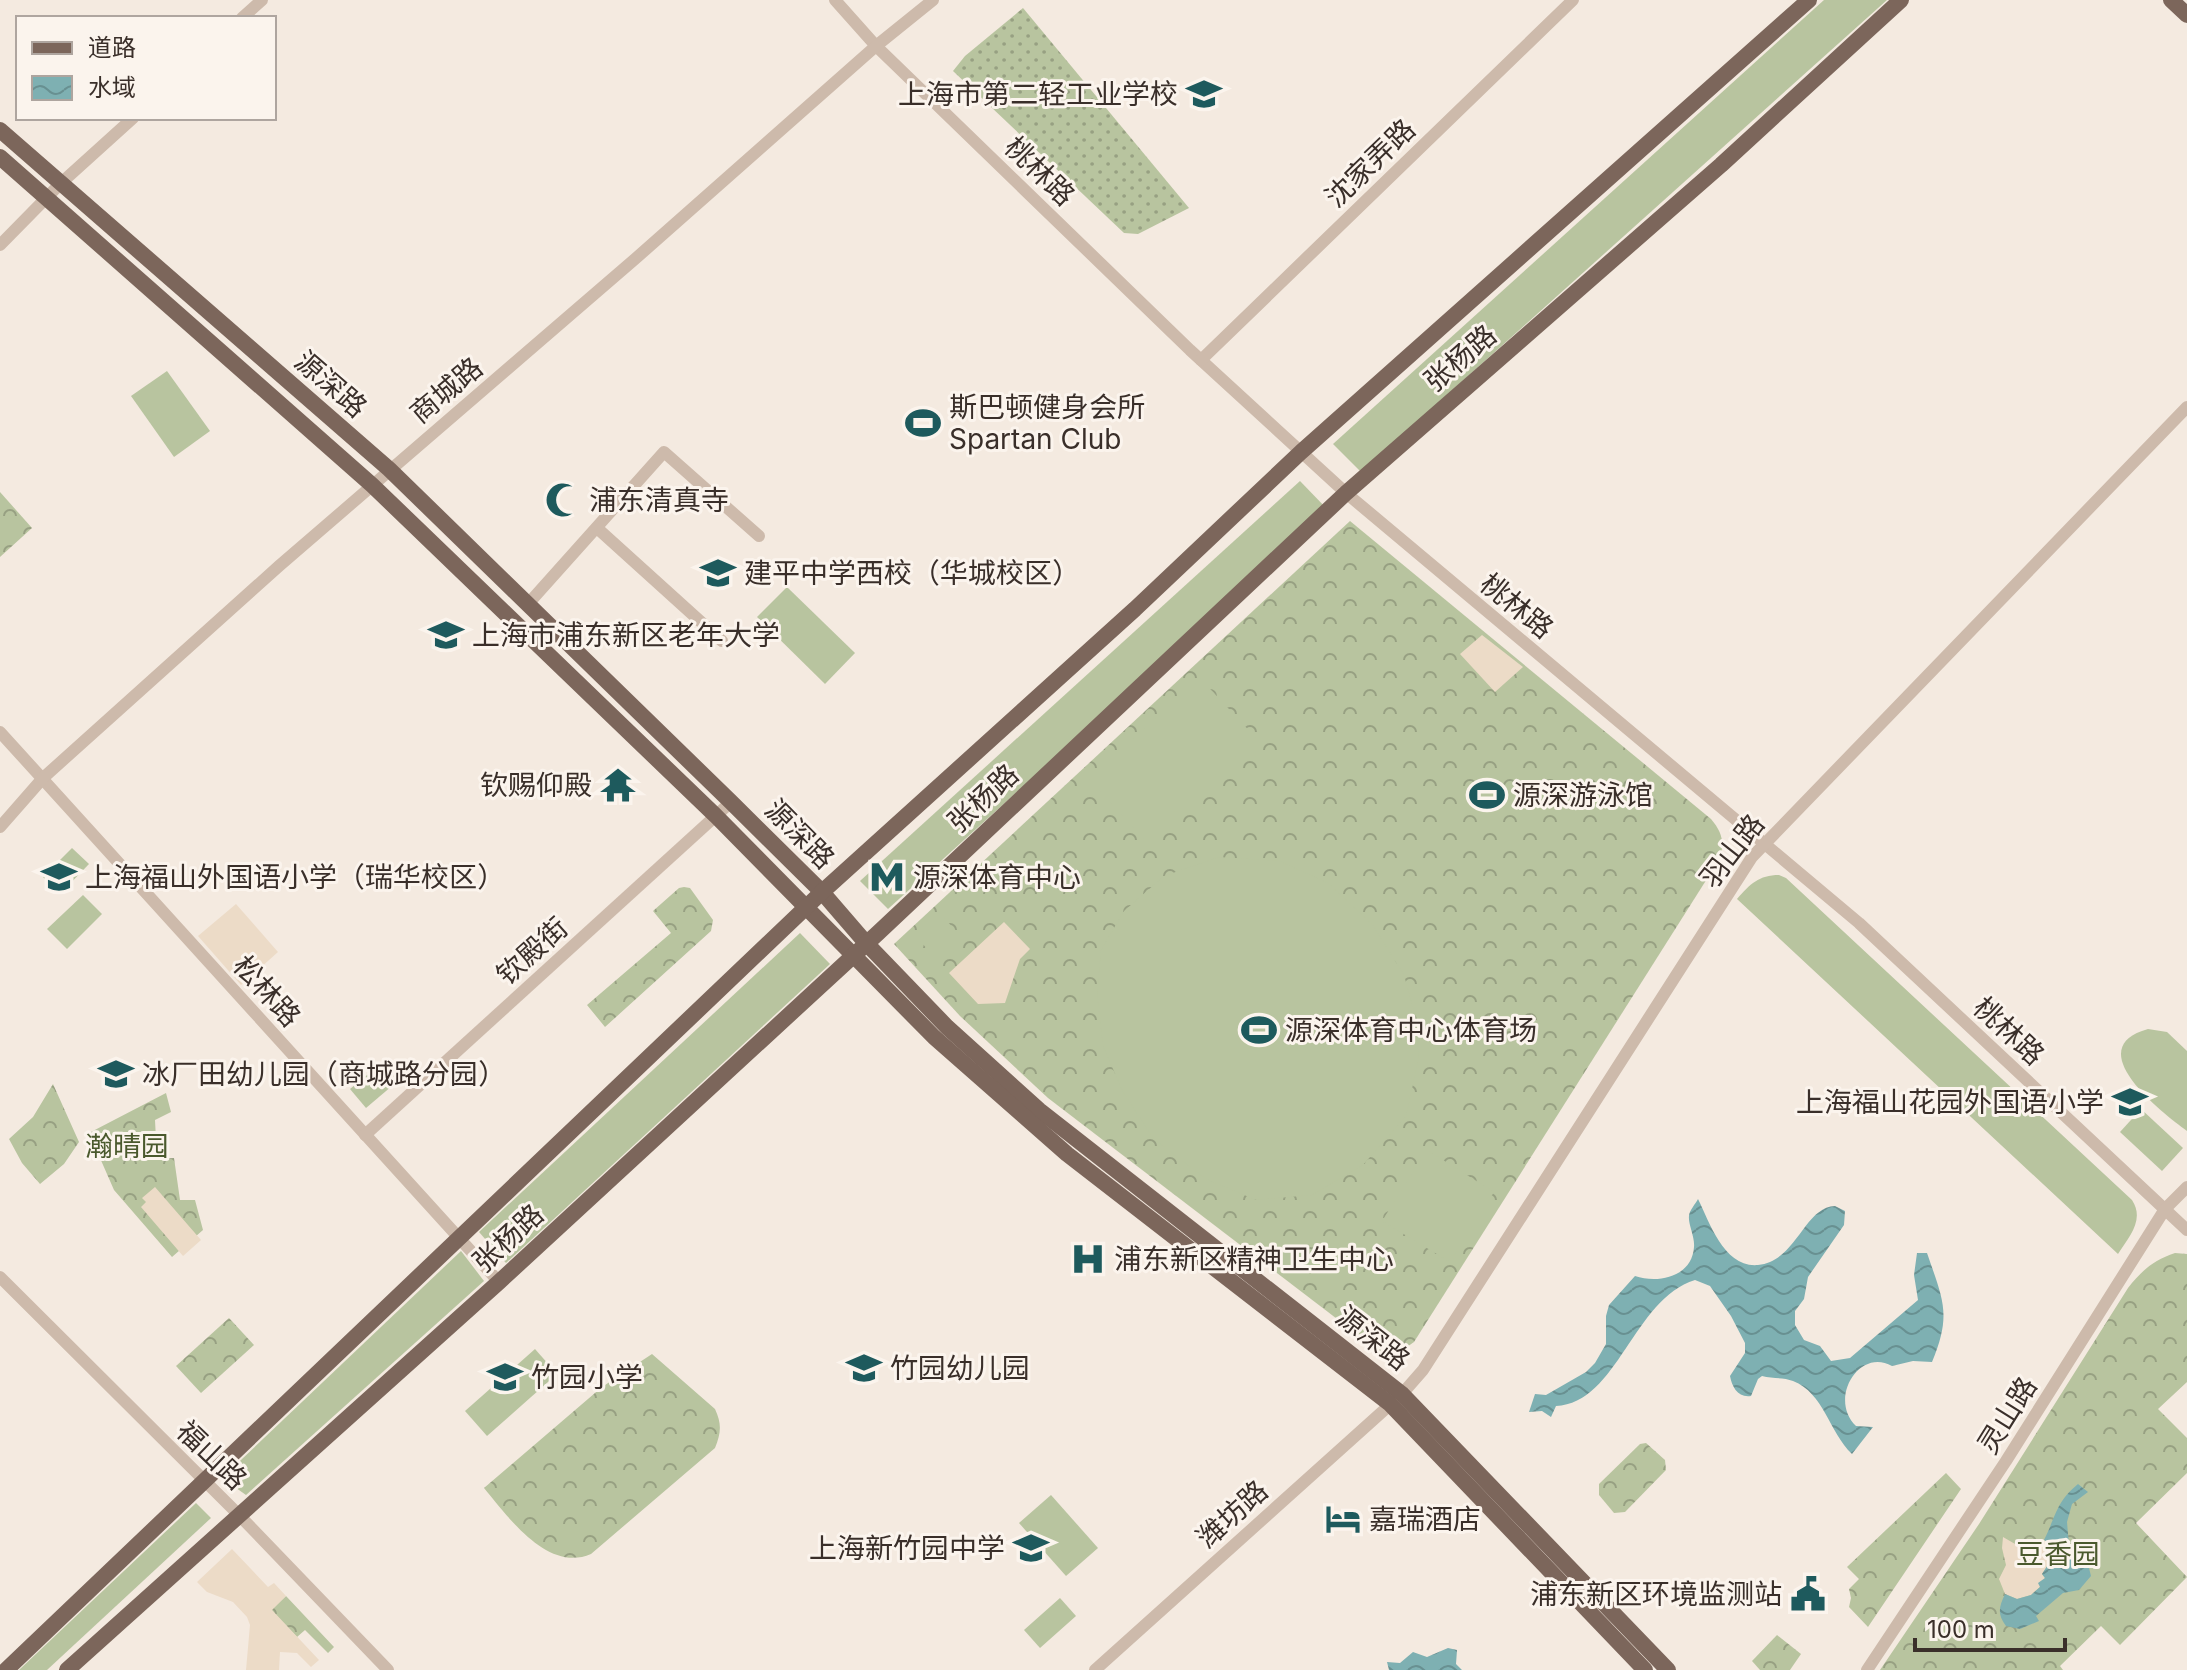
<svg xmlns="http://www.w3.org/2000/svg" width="2187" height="1670" font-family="Inter,'Noto Sans SC',sans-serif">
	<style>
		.grass { fill: url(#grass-dots) }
		.forest { fill: url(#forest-crowns) }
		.garden { fill: #b8c49f }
		.plaza { fill: #ecdbc7 }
		.water { fill: url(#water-waves) }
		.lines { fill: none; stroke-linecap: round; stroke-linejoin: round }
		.minor { stroke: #cdbaab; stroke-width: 12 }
		.major { stroke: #7c665b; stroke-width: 16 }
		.labels { text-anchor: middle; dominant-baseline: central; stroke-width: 6; stroke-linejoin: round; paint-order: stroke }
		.poi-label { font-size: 28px; fill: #3a2f2a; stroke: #fbf4ed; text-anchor: start }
		.street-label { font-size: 28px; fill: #3a2f2a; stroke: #fbf4ed }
		.park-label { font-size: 28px; fill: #4a592d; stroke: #fbf4ed }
	</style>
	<defs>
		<pattern id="grass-dots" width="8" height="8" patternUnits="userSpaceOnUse" patternTransform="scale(2)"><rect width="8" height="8" fill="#b8c49f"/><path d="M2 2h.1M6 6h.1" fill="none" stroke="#97a082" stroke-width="1.8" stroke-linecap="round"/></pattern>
		<pattern id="forest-crowns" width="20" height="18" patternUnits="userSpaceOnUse" patternTransform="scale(2)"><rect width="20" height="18" fill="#b8c49f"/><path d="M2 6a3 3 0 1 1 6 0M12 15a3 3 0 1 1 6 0" fill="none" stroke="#97a082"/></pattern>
		<pattern id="water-waves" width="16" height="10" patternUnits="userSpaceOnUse" patternTransform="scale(2)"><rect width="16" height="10" fill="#7eb0b2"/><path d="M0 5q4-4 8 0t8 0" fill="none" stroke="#689091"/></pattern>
	</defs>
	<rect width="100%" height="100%" fill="#f4eae0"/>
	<!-- grass -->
	<path class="grass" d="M1023 8 1189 208 1138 234 1124 233 953 71 965 56Z"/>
	<!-- forest -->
	<g class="forest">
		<path d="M0 492 32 528 0 557Z"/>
		<path d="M1350 521 1711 819C1723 833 1726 846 1717 863L1414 1342C1403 1350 1393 1354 1379 1351L1048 1098 960 1016 894 944Z"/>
		<path d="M684 887 690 888 713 920 711 931 605 1027 587 1005 671 933 653 911 679 888Z"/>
		<path d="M53 1084 79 1142 64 1164 40 1184 22 1163 9 1139 33 1117Z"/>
		<path d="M166 1093 171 1112 155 1120 157 1159 174 1158 180 1200H195L203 1230 172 1257 114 1190 89 1133Z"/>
		<path d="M2175 1253 2187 1254V1382L2158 1409 2187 1438V1473L2136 1523 2187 1577 2120 1645 2101 1626 2060 1666 2063 1670H1880L1979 1524 2128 1288C2142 1270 2154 1260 2175 1253Z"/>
		<path d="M229 1318 254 1345 201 1393 176 1366Z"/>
		<path d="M652 1354 715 1409C722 1424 721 1433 715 1448L591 1554C548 1573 508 1517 484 1488L602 1387Z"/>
		<path d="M1646 1443 1665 1460 1666 1470 1625 1512 1614 1513 1599 1495V1484L1640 1444Z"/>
		<path d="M1946 1473 1961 1489 1868 1627 1849 1607 1851 1598 1849 1589 1859 1579 1847 1567Z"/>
		<path d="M286 1596 334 1647 328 1653 305 1630 297 1637 271 1610Z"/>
		<path d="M1777 1635 1801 1654 1790 1670H1760L1752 1661Z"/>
	</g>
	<!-- garden -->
	<g class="garden">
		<path d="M1824 0H1887L1361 472 1333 444Z"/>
		<path d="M167 371 210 431 174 457 131 396Z"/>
		<path d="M1300 481 1328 510 888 909 860 881Z"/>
		<path d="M787 587 855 653 825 684 757 617Z"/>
		<path d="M1200 678 1256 738 1144 839 1089 779Z"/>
		<path d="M72 848 89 864 60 894 43 877Z"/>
		<path d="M1219 857 1279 861 1328 883 1372 924 1404 975 1415 1015 1419 1057 1406 1116 1363 1165 1312 1195 1256 1200 1206 1179 1154 1139 1123 1092 1103 1046 1097 994 1101 950 1124 911 1164 876Z"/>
		<path d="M1779 875 1786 878 2132 1200C2145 1220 2129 1237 2118 1254L1737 899C1750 884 1759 875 1779 875Z"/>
		<path d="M83 895 102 914 67 949 47 929Z"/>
		<path d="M944 918 966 941 941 964 920 941Z"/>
		<path d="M800 933 830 964 506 1263 479 1232Z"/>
		<path d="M2148 1029 2167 1032 2187 1051V1131C2161 1112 2079 1048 2148 1029Z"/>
		<path d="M383 1062 399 1080 366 1108 350 1089Z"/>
		<path d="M2141 1109 2183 1148 2162 1171 2120 1132Z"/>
		<path d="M1427 1150 1494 1192 1450 1262 1382 1221Z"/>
		<path d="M461 1251 484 1281 246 1495 222 1478Z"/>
		<path d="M535 1349 557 1374 487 1436 465 1411Z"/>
		<path d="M1051 1495 1098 1548 1066 1576 1019 1523Z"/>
		<path d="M196 1503 211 1518 47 1670H19Z"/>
		<path d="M1060 1598 1076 1616 1040 1648 1024 1630Z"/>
	</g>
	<!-- plaza -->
	<g class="plaza">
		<path d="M1482 635 1523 667 1495 692 1460 654Z"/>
		<path d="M236 904 278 952 241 985 198 936Z"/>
		<path d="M1004 922 1030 949 1020 959 1005 1003 978 1004 949 973Z"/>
		<path d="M155 1187 201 1240 183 1256 141 1207 146 1202 142 1198Z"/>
		<path d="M2003 1537 2022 1548 2044 1540 2059 1549 2042 1574 2045 1578 2041 1586 2031 1595 2017 1599 2005 1594 1999 1579 2006 1565 2002 1548Z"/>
		<path d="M232 1549 268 1587 274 1583 286 1596 272 1610 319 1660 311 1667 297 1653 280 1652 279 1670H246L250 1625 247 1617 233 1602 207 1592 197 1582Z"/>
	</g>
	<!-- water -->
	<g class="water">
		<path d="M1698 1199C1710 1223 1724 1268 1758 1265 1797 1261 1804 1207 1835 1206L1845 1211 1844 1225 1808 1277 1804 1299 1795 1311V1325L1804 1340 1820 1346 1831 1361 1850 1358 1918 1300 1914 1275 1917 1253H1927C1943 1300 1952 1314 1932 1362L1913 1361 1892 1366C1859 1347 1828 1399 1856 1426L1873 1427 1852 1454C1829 1432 1824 1393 1793 1381 1784 1377 1772 1379 1762 1376L1758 1379 1751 1396C1738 1398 1732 1387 1730 1376L1745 1353V1343L1731 1316 1710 1286 1695 1280C1633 1299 1618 1403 1556 1406L1551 1417 1542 1411 1529 1412 1535 1394 1546 1395 1586 1372 1595 1363 1606 1344V1316L1609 1305 1635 1276C1658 1284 1692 1277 1694 1247 1695 1237 1688 1224 1689 1216 1689 1211 1696 1203 1698 1199Z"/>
		<path d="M2078 1484 2088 1492 2072 1504 2067 1522 2069 1545 2089 1568 2091 1576 2079 1590 2063 1593 2036 1616 2039 1621 2020 1629 2006 1626C1997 1614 1999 1607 2005 1594L2017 1599 2031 1595 2040 1587 2038 1583 2045 1578 2042 1574 2058 1549 2044 1540C2056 1516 2056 1502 2078 1484Z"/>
		<path d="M1448 1648 1457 1650 1456 1664 1462 1670H1389L1387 1662 1400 1663 1413 1652 1427 1657Z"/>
	</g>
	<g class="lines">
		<!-- minor -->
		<g class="minor">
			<path d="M835 0 876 46 1190 350 1346 493 1859 923 2187 1230"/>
			<path d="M242 18 262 0"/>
			<path d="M0 245 60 184 133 118"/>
			<path d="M1201 360 1573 0"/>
			<path d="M597 528 722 641"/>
			<path d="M528 604 664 452 759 536"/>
			<path d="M0 732 499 1282"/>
			<path d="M0 827 43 778 279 566 635 259 876 46 933 0"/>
			<path d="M365 1135 731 802"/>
			<path d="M0 1277 238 1514 388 1670"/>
			<path d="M1095 1670 1402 1394 1423 1370 1752 857 2187 407"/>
			<path d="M1867 1670 2006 1461 2165 1209 2187 1187"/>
		</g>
		<!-- major -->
		<g class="major">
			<path d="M2171 0 2187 15"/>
			<path d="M0 130 389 469 731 802 822 892 866 943 947 1027 1039 1110 1402 1394 1668 1670"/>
			<path d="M0 157 372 485 716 816 934 1037 1067 1154 1390 1404 1645 1670"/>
			<path d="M6 1670 822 892 1135 609 1301 452 1809 0"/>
			<path d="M67 1670 499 1282 878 933 1346 493 1721 165 1901 0"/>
		</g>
	</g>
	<!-- icons -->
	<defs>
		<g id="school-bare" transform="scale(2.76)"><path d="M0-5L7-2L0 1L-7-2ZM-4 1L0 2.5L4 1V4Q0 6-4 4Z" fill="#1e5a5d" stroke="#fbf4ed" stroke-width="2.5" paint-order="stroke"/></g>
		<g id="stadium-bare" transform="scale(2.76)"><path d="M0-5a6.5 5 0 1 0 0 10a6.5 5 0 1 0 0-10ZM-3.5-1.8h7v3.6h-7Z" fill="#1e5a5d" stroke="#fbf4ed" stroke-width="2.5" paint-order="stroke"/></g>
		<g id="mosque-bare" transform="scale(2.76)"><path d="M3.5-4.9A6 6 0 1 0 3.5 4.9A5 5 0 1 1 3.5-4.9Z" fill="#1e5a5d" stroke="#fbf4ed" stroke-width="2.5" paint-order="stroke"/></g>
		<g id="university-bare" transform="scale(2.76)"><path d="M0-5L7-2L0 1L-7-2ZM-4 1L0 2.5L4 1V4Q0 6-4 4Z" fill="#1e5a5d" stroke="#fbf4ed" stroke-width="2.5" paint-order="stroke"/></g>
		<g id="temple-bare" transform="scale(2.76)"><path d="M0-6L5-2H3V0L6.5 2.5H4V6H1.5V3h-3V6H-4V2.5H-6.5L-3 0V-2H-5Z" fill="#1e5a5d" stroke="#fbf4ed" stroke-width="2.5" paint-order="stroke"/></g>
		<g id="metro-bare" transform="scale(2.76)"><path d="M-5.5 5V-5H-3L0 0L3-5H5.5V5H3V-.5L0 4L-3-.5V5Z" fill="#1e5a5d" stroke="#fbf4ed" stroke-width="2.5" paint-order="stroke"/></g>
		<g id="hospital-bare" transform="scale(2.76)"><path d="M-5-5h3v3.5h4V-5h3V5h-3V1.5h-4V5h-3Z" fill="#1e5a5d" stroke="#fbf4ed" stroke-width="2.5" paint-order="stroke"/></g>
		<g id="hotel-bare" transform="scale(2.76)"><path d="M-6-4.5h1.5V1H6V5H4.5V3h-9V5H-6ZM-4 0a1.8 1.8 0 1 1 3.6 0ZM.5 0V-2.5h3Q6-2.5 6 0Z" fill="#1e5a5d" stroke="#fbf4ed" stroke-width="2.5" paint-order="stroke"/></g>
		<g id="civic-bare" transform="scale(2.76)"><path d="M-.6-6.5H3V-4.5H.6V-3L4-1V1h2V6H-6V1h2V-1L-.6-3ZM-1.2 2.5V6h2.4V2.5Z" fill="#1e5a5d" stroke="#fbf4ed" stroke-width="2.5" paint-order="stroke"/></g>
	</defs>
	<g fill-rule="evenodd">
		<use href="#school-bare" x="1204" y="94"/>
		<use href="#stadium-bare" x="923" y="423"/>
		<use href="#mosque-bare" x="563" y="500"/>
		<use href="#school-bare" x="718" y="573"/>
		<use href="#university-bare" x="446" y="635"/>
		<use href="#temple-bare" x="618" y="785"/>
		<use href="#stadium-bare" x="1487" y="795"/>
		<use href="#school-bare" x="59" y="877"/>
		<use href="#metro-bare" x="887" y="877"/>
		<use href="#stadium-bare" x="1259" y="1030"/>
		<use href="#school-bare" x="116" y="1074"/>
		<use href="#school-bare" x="2130" y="1102"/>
		<use href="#hospital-bare" x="1088" y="1259"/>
		<use href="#school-bare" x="864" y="1368"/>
		<use href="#school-bare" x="505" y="1377"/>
		<use href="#hotel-bare" x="1343" y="1519"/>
		<use href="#school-bare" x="1031" y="1548"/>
		<use href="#civic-bare" x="1808" y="1594"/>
	</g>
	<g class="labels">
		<!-- poi labels -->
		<g class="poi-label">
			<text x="1178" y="94" text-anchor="end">上海市第二轻工业学校</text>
			<text x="949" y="407">斯巴顿健身会所<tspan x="949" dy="32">Spartan Club</tspan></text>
			<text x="589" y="500">浦东清真寺</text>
			<text x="744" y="573">建平中学西校（华城校区）</text>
			<text x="472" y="635">上海市浦东新区老年大学</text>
			<text x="592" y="785" text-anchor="end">钦赐仰殿</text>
			<text x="1513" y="795">源深游泳馆</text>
			<text x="85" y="877">上海福山外国语小学（瑞华校区）</text>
			<text x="913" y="877">源深体育中心</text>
			<text x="1285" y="1030">源深体育中心体育场</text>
			<text x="142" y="1074">冰厂田幼儿园（商城路分园）</text>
			<text x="2104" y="1102" text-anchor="end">上海福山花园外国语小学</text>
			<text x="1114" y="1259">浦东新区精神卫生中心</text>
			<text x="890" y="1368">竹园幼儿园</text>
			<text x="531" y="1377">竹园小学</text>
			<text x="1369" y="1519">嘉瑞酒店</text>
			<text x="1005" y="1548" text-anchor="end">上海新竹园中学</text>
			<text x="1782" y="1594" text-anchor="end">浦东新区环境监测站</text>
		</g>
		<!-- street labels -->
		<g class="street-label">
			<text transform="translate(1370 163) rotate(-44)">沈家弄路</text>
			<text transform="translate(1040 171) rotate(44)">桃林路</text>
			<text transform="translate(1460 358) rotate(-41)">张杨路</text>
			<text transform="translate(331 384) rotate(41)">源深路</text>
			<text transform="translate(446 390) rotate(-40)">商城路</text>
			<text transform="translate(1517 606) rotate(39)">桃林路</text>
			<text transform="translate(983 798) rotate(-43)">张杨路</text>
			<text transform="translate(800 834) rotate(45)">源深路</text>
			<text transform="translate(1732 851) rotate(-52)">羽山路</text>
			<text transform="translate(532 951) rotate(-42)">钦殿街</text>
			<text transform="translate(267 991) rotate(48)">松林路</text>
			<text transform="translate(2009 1031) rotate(43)">桃林路</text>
			<text transform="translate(508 1238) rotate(-43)">张杨路</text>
			<text transform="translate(1373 1338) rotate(38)">源深路</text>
			<text transform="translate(2007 1415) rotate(-58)">灵山路</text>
			<text transform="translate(212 1455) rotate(44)">福山路</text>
			<text transform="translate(1232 1514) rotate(-42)">潍坊路</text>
		</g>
		<!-- park labels -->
		<g class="park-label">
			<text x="127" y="1146">瀚晴园</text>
			<text x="2058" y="1554">豆香园</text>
		</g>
	</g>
	<!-- legend -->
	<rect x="16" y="16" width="260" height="104" fill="#fbf4ed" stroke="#aea59f" stroke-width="2"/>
	<rect x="32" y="42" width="40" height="12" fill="#7c665b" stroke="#aea59f" stroke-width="2"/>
	<text x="88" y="56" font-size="24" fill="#3a2f2a">道路</text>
	<rect x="32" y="76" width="40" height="24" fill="url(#water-waves)" stroke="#aea59f" stroke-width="2"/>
	<text x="88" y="96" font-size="24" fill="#3a2f2a">水域</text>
	<!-- scale -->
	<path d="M1915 1638v12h150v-12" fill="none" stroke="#3a2f2a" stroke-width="4"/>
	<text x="1927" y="1638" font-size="24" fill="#3a2f2a" stroke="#fbf4ed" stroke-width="6" paint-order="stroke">100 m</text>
</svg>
